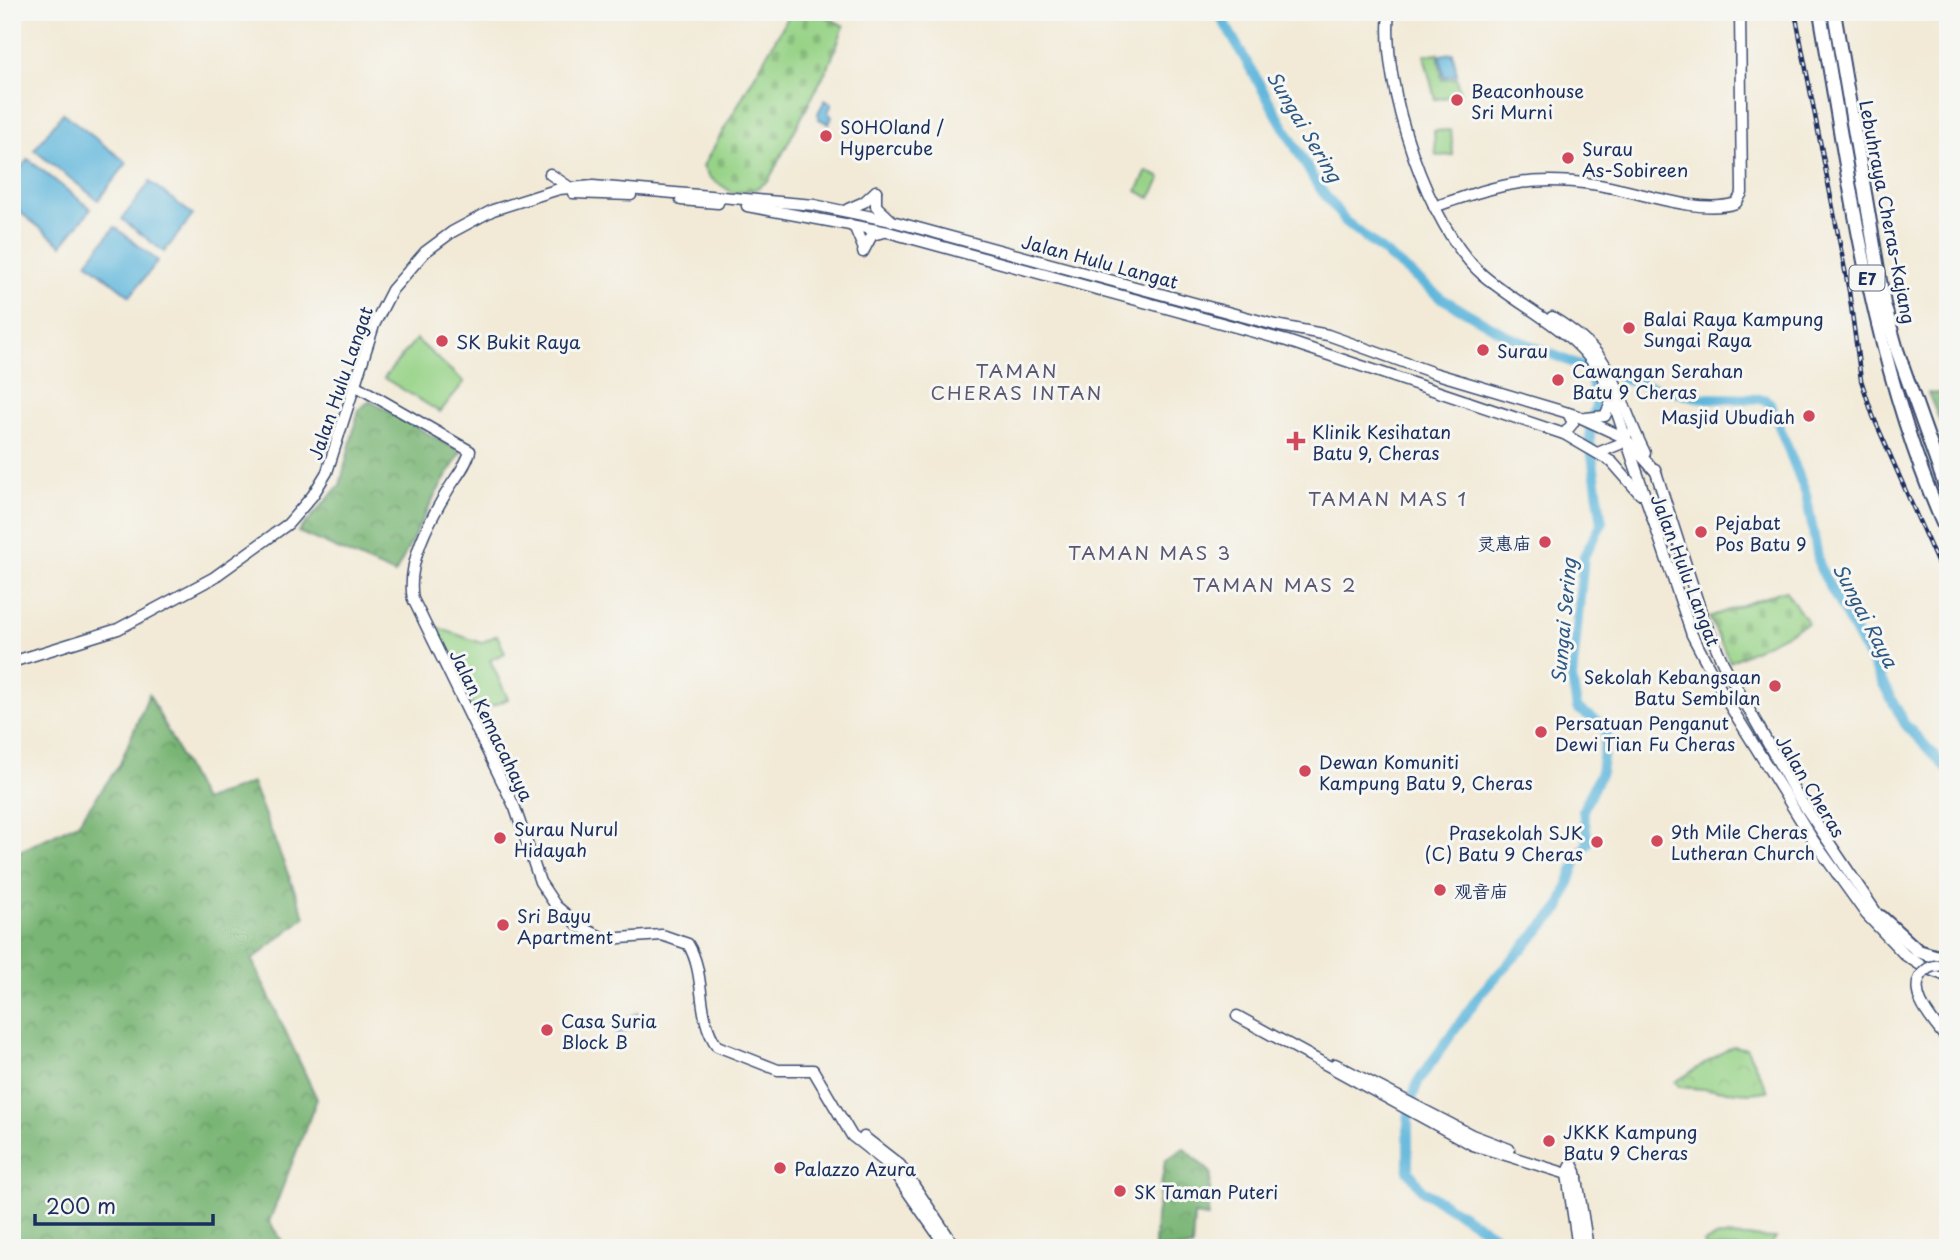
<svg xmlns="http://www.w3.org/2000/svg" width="1960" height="1260" font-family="'Playpen Sans','LXGW WenKai TC',sans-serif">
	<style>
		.forest { fill: url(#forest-crowns); stroke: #4a7269; stroke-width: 2 }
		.cemetery { fill: url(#cemetery-stones); stroke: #598172; stroke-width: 2 }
		.park { fill: url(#park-crowns); stroke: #598172; stroke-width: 2 }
		.garden { fill: #97d387; stroke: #598172; stroke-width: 2 }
		.water { fill: #5eb6db; stroke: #3c729c; stroke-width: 2 }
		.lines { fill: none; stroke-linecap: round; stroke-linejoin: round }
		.river { stroke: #5eb6db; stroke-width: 10 }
		.secondary-casing { stroke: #3b4b70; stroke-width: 13 }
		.highway-casing { stroke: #3b4b70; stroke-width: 16 }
		.secondary { stroke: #fff; stroke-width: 10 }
		.highway { stroke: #fff; stroke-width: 12 }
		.rail-casing { stroke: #1b2f5e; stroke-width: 4.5 }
		.rail { stroke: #f6f6f2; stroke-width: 2; stroke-dasharray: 5; stroke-linecap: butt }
		.secondary-bridge-casing { stroke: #3b4b70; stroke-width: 13; stroke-linecap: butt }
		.secondary-bridge { stroke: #fff; stroke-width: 10 }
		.poi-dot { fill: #d1495b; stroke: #f6f6f2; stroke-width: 2.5 }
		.labels { text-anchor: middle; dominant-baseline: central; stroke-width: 6; stroke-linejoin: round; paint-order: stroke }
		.shield { fill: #f6f6f2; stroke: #5d6b8a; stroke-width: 2 }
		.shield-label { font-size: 16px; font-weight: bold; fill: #1b2f5e }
		.poi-label { font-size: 18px; fill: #1b2f5e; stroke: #f6f6f2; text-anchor: start }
		.street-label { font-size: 18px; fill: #1b2f5e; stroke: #f6f6f2 }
		.water-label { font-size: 19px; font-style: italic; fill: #2f5884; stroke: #f6f6f2 }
		.neighbourhood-label { font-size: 19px; letter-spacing: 2px; fill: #5b5772; stroke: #f6f6f2 }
	</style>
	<defs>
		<pattern id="forest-crowns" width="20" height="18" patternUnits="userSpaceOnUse" patternTransform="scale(1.75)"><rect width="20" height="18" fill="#79b574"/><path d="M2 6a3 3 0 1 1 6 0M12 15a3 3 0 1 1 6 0" fill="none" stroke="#629462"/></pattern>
		<pattern id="cemetery-stones" width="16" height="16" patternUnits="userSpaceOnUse" patternTransform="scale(1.75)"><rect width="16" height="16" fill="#97d387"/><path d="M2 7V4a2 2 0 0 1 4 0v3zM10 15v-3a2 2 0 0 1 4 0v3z" fill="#82b577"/></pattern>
		<pattern id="park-crowns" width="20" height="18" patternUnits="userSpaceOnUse" patternTransform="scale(1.75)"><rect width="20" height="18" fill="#97d387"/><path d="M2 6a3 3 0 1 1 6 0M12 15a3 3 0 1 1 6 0" fill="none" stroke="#82b577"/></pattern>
	</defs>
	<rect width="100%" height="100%" fill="#f6f6f2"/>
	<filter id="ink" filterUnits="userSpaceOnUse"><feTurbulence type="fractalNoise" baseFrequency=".0143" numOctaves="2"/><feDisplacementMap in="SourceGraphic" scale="14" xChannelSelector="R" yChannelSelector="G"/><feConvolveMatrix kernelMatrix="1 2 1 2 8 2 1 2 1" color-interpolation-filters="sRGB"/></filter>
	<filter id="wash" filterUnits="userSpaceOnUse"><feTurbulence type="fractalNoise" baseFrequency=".00686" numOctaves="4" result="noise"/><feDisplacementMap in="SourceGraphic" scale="28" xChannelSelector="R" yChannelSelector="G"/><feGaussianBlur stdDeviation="1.57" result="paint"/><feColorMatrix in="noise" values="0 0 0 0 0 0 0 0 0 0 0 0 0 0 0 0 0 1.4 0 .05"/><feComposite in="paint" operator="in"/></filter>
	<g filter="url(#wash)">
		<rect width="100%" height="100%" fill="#f2ead7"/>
		<!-- forest -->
		<g class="forest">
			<path d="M1928 393H1948V440Z"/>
			<path d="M370 401 461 452 434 497 395 574 298 532 340 485 359 409Z"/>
			<path d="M149 694 203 801 252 783 305 917 252 960 317 1099 269 1222 287 1248H12V855L78 823 120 764Z"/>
			<path d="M1184 1148 1211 1173 1208 1217 1194 1215 1192 1248H1155L1156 1217 1165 1161Z"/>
		</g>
		<!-- cemetery -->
		<g class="cemetery">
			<path d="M791 12H818L844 26 830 63 768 181 755 189 733 193 709 177 703 166Z"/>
			<path d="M1785 590 1808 623 1730 662 1709 617Z"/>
		</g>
		<!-- park -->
		<g class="park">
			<path d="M1733 1046 1747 1049 1768 1091 1750 1093 1680 1087 1675 1082Z"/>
			<path d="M1718 1236 1776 1238 1768 1248H1706L1703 1243Z"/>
		</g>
		<!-- garden -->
		<g class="garden">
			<path d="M1438 53 1442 80 1457 78 1460 95 1435 99 1424 55Z"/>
			<path d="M1451 130 1453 155 1436 156 1434 131Z"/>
			<path d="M1147 171 1161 178 1150 198 1137 191Z"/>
			<path d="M416 339 464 382 440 412 384 378Z"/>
			<path d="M436 627 481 643 497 635 505 653 490 660 508 699 475 713Z"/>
		</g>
		<!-- water -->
		<g class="water">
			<path d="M1453 53 1457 75 1444 77 1440 55Z"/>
			<path d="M825 100 832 104 828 112 832 117 829 124 819 119 818 113Z"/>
			<path d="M63 113 127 163 98 200 34 150Z"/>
			<path d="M28 159 91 209 62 245 12 206V179Z"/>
			<path d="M150 182 193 215 164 252 122 219Z"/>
			<path d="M115 227 158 261 130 296 87 262Z"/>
			<path d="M638 1013 643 1023 617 1035 612 1024Z"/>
		</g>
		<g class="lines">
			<!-- river -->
			<g class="river">
				<path d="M1218 12 1316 183 1345 221 1441 298 1508 336 1590 370 1596 406 1590 426V442L1602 523 1584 556 1572 678 1577 708 1603 725 1606 735 1601 772 1583 810 1588 843 1578 857 1560 908 1481 993 1419 1080 1413 1095 1408 1119V1170L1422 1190 1497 1237 1498 1248"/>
				<path d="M1621 379 1700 398 1764 399 1770 403 1806 494 1820 568 1905 724 1948 770"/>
			</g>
		</g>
	</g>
	<g filter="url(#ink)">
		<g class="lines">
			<!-- secondary casing -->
			<g class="secondary-casing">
				<g id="secondary">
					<path d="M1389 12C1381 85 1428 229 1484 276 1533 317 1589 334 1612 398L1692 635 1727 701 1813 840 1866 914 1905 955 1922 966 1948 977"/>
					<path d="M550 174 569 187"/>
					<path d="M876 191V206L891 220"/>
					<path d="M573 193 631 195"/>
					<path d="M681 200 718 203"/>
					<path d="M747 206 888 232 1287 341 1564 434 1612 462 1640 494"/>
					<path d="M1434 207C1495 186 1527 175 1592 184 1634 189 1697 216 1736 203L1742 193 1740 12"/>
					<path d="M848 209 864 202 876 191"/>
					<path d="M849 224 855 228 863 247"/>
					<path d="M863 252 872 235 884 232"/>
					<path d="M1552 317C1621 359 1612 388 1645 453"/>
					<path d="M353 384 470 451C467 465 455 478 448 490 429 521 406 563 413 599L515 808 540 882 556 906 581 927 606 939 662 935 688 944C707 975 695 1015 717 1046L778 1070H813L852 1136 889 1165 947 1248"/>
					<path d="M1586 418 1605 416 1612 400"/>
					<path d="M1564 434 1573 423 1568 413"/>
					<path d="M1600 452 1620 444 1627 434"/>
					<path d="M1655 469 1702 615 1723 663 1795 792 1882 921"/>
					<path d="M12 662 118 629 213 578 288 524 313 495 327 472 374 325 392 290 425 252 452 232 493 210 559 189 593 186 814 205 892 221 1275 325 1328 335 1434 373 1575 415 1625 438 1656 472"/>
					<path d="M1237 1016 1473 1145 1577 1177"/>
					<path d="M1335 1064 1472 1135 1509 1149"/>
					<path d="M864 1137 900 1165 956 1248"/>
					<path d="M1578 1248 1567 1174 1572 1164 1576 1172 1588 1248"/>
				</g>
			</g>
			<!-- highway casing -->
			<g class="highway-casing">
				<g id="highway">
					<path d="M1820 12C1851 190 1873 369 1948 535"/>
					<path d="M1834 12 1884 304 1897 350 1948 494"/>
					<path d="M1881 917 1918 951 1948 960"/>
				</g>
			</g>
			<!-- secondary -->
			<use href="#secondary" class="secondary"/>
			<!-- highway -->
			<use href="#highway" class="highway"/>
			<!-- rail casing -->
			<g class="rail-casing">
				<path id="rail" d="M1795 12 1849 291 1861 380 1873 416 1948 587"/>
			</g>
			<!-- rail -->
			<use href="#rail" class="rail"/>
			<!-- secondary-bridge casing -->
			<g class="secondary-bridge-casing">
				<path id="secondary-bridge" d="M1948 966C1938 965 1929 965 1923 973 1905 994 1936 1024 1948 1041"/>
			</g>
			<!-- secondary-bridge -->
			<use href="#secondary-bridge" class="secondary-bridge"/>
		</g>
	</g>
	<!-- markers -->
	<g class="poi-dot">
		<circle cx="1457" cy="100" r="7"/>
		<circle cx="826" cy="136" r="7"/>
		<circle cx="1568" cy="158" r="7"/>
		<circle cx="1629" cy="328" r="7"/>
		<circle cx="442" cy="341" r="7"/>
		<circle cx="1483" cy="350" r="7"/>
		<circle cx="1558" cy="380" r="7"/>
		<circle cx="1809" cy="416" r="7"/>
		<path d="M1292.5 430.5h7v7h7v7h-7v7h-7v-7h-7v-7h7z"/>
		<circle cx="1701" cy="532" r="7"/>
		<circle cx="1545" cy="542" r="7"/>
		<circle cx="1775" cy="686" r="7"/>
		<circle cx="1541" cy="732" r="7"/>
		<circle cx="1305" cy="771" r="7"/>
		<circle cx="500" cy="838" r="7"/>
		<circle cx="1657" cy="841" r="7"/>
		<circle cx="1597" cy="842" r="7"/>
		<circle cx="1440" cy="890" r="7"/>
		<circle cx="503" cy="925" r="7"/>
		<circle cx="547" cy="1030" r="7"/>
		<circle cx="1549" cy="1141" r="7"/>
		<circle cx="780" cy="1168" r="7"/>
		<circle cx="1120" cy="1191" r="7"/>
	</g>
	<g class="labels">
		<!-- shield labels -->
		<rect class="shield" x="1849.5" y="265.5" width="35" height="25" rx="5"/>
		<g class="shield-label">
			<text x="1867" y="278">E7</text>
		</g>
		<!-- poi labels -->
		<g class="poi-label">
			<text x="1471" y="90">Beaconhouse<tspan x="1471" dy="21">Sri Murni</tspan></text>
			<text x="840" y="126">SOHOland /<tspan x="840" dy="21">Hypercube</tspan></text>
			<text x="1582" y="148">Surau<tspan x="1582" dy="21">As-Sobireen</tspan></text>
			<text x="1643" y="318">Balai Raya Kampung<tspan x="1643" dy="21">Sungai Raya</tspan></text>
			<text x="456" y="341">SK Bukit Raya</text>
			<text x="1497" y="350">Surau</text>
			<text x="1572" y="370">Cawangan Serahan<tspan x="1572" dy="21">Batu 9 Cheras</tspan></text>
			<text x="1795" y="416" text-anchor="end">Masjid Ubudiah</text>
			<text x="1312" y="431">Klinik Kesihatan<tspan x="1312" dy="21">Batu 9, Cheras</tspan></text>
			<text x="1715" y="522">Pejabat<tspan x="1715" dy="21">Pos Batu 9</tspan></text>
			<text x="1531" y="542" text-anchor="end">灵惠庙</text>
			<text x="1761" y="676" text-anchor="end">Sekolah Kebangsaan<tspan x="1761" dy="21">Batu Sembilan</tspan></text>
			<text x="1555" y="722">Persatuan Penganut<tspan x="1555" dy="21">Dewi Tian Fu Cheras</tspan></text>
			<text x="1319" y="761">Dewan Komuniti<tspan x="1319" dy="21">Kampung Batu 9, Cheras</tspan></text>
			<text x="514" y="828">Surau Nurul<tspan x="514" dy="21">Hidayah</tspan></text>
			<text x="1671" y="831">9th Mile Cheras<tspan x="1671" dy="21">Lutheran Church</tspan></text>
			<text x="1583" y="832" text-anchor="end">Prasekolah SJK<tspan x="1583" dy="21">(C) Batu 9 Cheras</tspan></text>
			<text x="1454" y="890">观音庙</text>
			<text x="517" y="915">Sri Bayu<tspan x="517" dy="21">Apartment</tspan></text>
			<text x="561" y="1020">Casa Suria<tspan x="561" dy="21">Block B</tspan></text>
			<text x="1563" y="1131">JKKK Kampung<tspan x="1563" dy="21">Batu 9 Cheras</tspan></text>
			<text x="794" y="1168">Palazzo Azura</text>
			<text x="1134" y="1191">SK Taman Puteri</text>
		</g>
		<!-- street labels -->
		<g class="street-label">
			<text transform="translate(1888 212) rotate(79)">Lebuhraya Cheras–Kajang</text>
			<text transform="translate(1100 261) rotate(15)">Jalan Hulu Langat</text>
			<text transform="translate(340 383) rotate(-71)">Jalan Hulu Langat</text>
			<text transform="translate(1686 570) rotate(69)">Jalan Hulu Langat</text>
			<text transform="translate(492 725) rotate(64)">Jalan Kemacahaya</text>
			<text transform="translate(1811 786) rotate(59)">Jalan Cheras</text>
		</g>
		<!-- water labels -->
		<g class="water-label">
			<text transform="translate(1305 126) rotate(59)">Sungai Sering</text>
			<text transform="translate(1866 615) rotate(62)">Sungai Raya</text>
			<text transform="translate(1563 621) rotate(-85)">Sungai Sering</text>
		</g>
		<!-- neighbourhood labels -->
		<g class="neighbourhood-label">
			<text x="1017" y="370">TAMAN<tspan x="1017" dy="22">CHERAS INTAN</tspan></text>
			<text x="1388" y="498">TAMAN MAS 1</text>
			<text x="1150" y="552">TAMAN MAS 3</text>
			<text x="1275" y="584">TAMAN MAS 2</text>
		</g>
	</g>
	<!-- margin -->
	<rect width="1960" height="1260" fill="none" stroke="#f6f6f2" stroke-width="42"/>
	<!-- scale -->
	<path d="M35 1214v10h178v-10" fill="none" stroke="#1b2f5e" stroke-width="3.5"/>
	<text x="46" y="1214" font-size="21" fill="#1b2f5e" stroke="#f6f6f2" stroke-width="5" paint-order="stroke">200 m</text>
</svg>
